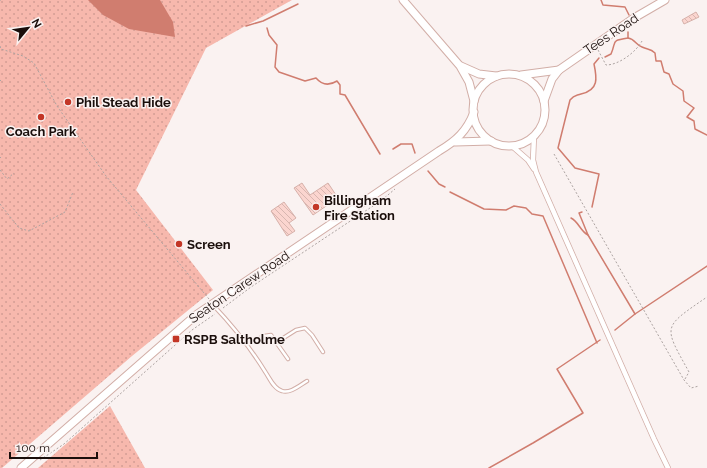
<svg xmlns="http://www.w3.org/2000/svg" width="707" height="468" font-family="Raleway,sans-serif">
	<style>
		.park { fill: url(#park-dots) }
		.water { fill: #d07d6f }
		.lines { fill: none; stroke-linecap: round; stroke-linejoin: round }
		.stream { stroke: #d07d6f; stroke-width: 1.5 }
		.building { fill: url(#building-back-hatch); stroke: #d6b1aa }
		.service-casing { stroke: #d2aea7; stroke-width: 4.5 }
		.minor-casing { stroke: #d2aea7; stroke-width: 6 }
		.primary-casing { stroke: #d2aea7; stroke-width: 9 }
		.path { stroke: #aca3a1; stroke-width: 1; stroke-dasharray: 2 2; stroke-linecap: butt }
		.service { stroke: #fff; stroke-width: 2.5 }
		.minor { stroke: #fff; stroke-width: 4.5 }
		.primary { stroke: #fff; stroke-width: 7 }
		.poi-dot { fill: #c33626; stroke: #faf2f1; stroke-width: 1.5 }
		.labels { text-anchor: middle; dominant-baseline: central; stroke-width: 3; stroke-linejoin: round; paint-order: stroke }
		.street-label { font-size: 13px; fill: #1a0e0b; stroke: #faf2f1 }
		.poi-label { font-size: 13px; font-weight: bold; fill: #1a0e0b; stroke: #faf2f1; text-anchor: start }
	</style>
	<defs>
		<pattern id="park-dots" width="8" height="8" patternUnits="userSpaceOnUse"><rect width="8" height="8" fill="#f7b8ad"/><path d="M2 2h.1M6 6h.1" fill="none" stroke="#d39d94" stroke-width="1.8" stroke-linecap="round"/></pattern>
		<pattern id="building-back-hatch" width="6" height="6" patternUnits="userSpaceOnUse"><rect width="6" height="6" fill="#fbd5cf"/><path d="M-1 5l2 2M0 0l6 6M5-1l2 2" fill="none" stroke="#d7b6b0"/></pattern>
	</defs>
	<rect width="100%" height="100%" fill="#faf2f1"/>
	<!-- park -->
	<g class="park">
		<path d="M0 0H292L206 48 136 190 213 290 132 356 2 468H0Z"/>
		<path d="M110 406 145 468H38Z"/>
	</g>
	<!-- water -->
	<path class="water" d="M88 0H160L173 22 175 37 129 29 103 15Z"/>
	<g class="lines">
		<!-- stream -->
		<g class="stream">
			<path d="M601 0 603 5 625 7 629 15"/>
			<path d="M246 26 263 21 298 4"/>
			<path d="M267 28 269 35 277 45 275 67 279 72 305 81 316 78C322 85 329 86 337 81L340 85V94L345 95 380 154"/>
			<path d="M628 38C635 39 636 45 642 47 648 50 650 48 655 53L656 61H661L664 72 669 74 673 84 683 91 684 101 694 108 687 117 694 121 695 129 707 135"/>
			<path d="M605 57 611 54C617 40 610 41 628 38V32"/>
			<path d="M393 149 401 144H412L415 153"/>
			<path d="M428 171 439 184 445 187"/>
			<path d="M450 192 484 209 506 210 514 206 526 208 532 214 543 216 597 343"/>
			<path d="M592 207 599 174 575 168 558 148 570 100C574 95 575 96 581 94 599 90 597 78 594 64L599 58"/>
			<path d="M571 218C579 222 580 231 588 235L579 213 582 212"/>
			<path d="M588 235 635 314"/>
			<path d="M615 330 635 314 707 266"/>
			<path d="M489 468 533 443 583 413 557 369 600 340"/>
		</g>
	</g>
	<!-- building -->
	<g class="building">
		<path d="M696 12 699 17 684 24 682 20Z"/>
		<path d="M302 183 310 195 328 183 338 198 313 215 294 188Z"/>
		<path d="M284 202 296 218 289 223 295 231 287 236 271 211Z"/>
	</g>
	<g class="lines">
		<!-- service casing -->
		<g class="service-casing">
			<g id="service">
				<path d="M213 305C234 327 250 347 266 373 270 379 274 389 282 391 290 394 300 385 307 381"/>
				<path d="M277 342 296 330 305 328 312 335 323 352"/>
				<path d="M248 344 264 336 271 335 288 359"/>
			</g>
		</g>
		<!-- minor casing -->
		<g class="minor-casing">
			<g id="minor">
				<path d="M534 136 533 160 536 172 654 439 668 468"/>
				<path d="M512 146 528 160 534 169"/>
			</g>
		</g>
		<!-- primary casing -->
		<g class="primary-casing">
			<g id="primary">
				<path d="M403 0 460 66 469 82 474 101"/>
				<path d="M461 66 479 74 496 76"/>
				<circle cx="509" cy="110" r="36"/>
				<path d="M521 75 559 70"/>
				<path d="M544 101 552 79 559 70 634 18 665 0"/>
				<path d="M455 142 491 141"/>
				<path d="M21 468 196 315 439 151C456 141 467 131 474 112"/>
			</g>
		</g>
		<!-- path -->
		<g class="path">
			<path d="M0 1V0"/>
			<path d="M0 46 1 49 23 56 34 63 57 106 106 176 209 299"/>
			<path d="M598 50 606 65C619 65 636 52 642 41"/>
			<path d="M0 80 1 81"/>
			<path d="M554 154 684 380 691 388 699 386"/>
			<path d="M0 158 1 157"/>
			<path d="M0 170 7 179 14 173"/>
			<path d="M0 204 19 228 29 231 65 212 73 192"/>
			<path d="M223 308 251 287 382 200 395 189"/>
			<path d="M685 379 689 372C663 325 662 328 707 297"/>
			<path d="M40 460 64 444 192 330 215 314"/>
		</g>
		<!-- service -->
		<use href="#service" class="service"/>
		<!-- minor -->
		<use href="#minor" class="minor"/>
		<!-- primary -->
		<use href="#primary" class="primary"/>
	</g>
	<!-- markers -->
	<g class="poi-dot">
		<circle cx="68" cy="102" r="4"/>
		<circle cx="41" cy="117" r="4"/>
		<circle cx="316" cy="207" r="4"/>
		<circle cx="179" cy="244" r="4"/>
		<rect x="172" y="335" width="8" height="8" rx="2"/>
	</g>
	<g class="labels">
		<!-- street labels -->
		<g class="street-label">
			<text transform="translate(611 34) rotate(-34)">Tees Road</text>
			<text transform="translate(239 287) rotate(-34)">Seaton Carew Road</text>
		</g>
		<!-- poi labels -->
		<g class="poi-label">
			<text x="76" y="102">Phil Stead Hide</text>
			<text x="41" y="131" text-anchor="middle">Coach Park</text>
			<text x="324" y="200">Billingham<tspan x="324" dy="15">Fire Station</tspan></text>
			<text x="187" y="244">Screen</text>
			<text x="184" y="339">RSPB Saltholme</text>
		</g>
	</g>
	<!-- north arrow -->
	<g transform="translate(28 28) rotate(61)" stroke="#faf2f1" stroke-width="3" paint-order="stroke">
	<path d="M0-3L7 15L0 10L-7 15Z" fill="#1a0e0b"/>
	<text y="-6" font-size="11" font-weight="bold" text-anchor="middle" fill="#1a0e0b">N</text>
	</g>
	<!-- scale -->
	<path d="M10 452v6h87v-6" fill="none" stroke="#1a0e0b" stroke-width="2"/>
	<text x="16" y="452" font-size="12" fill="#1a0e0b" stroke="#faf2f1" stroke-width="3" paint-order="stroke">100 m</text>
</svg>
